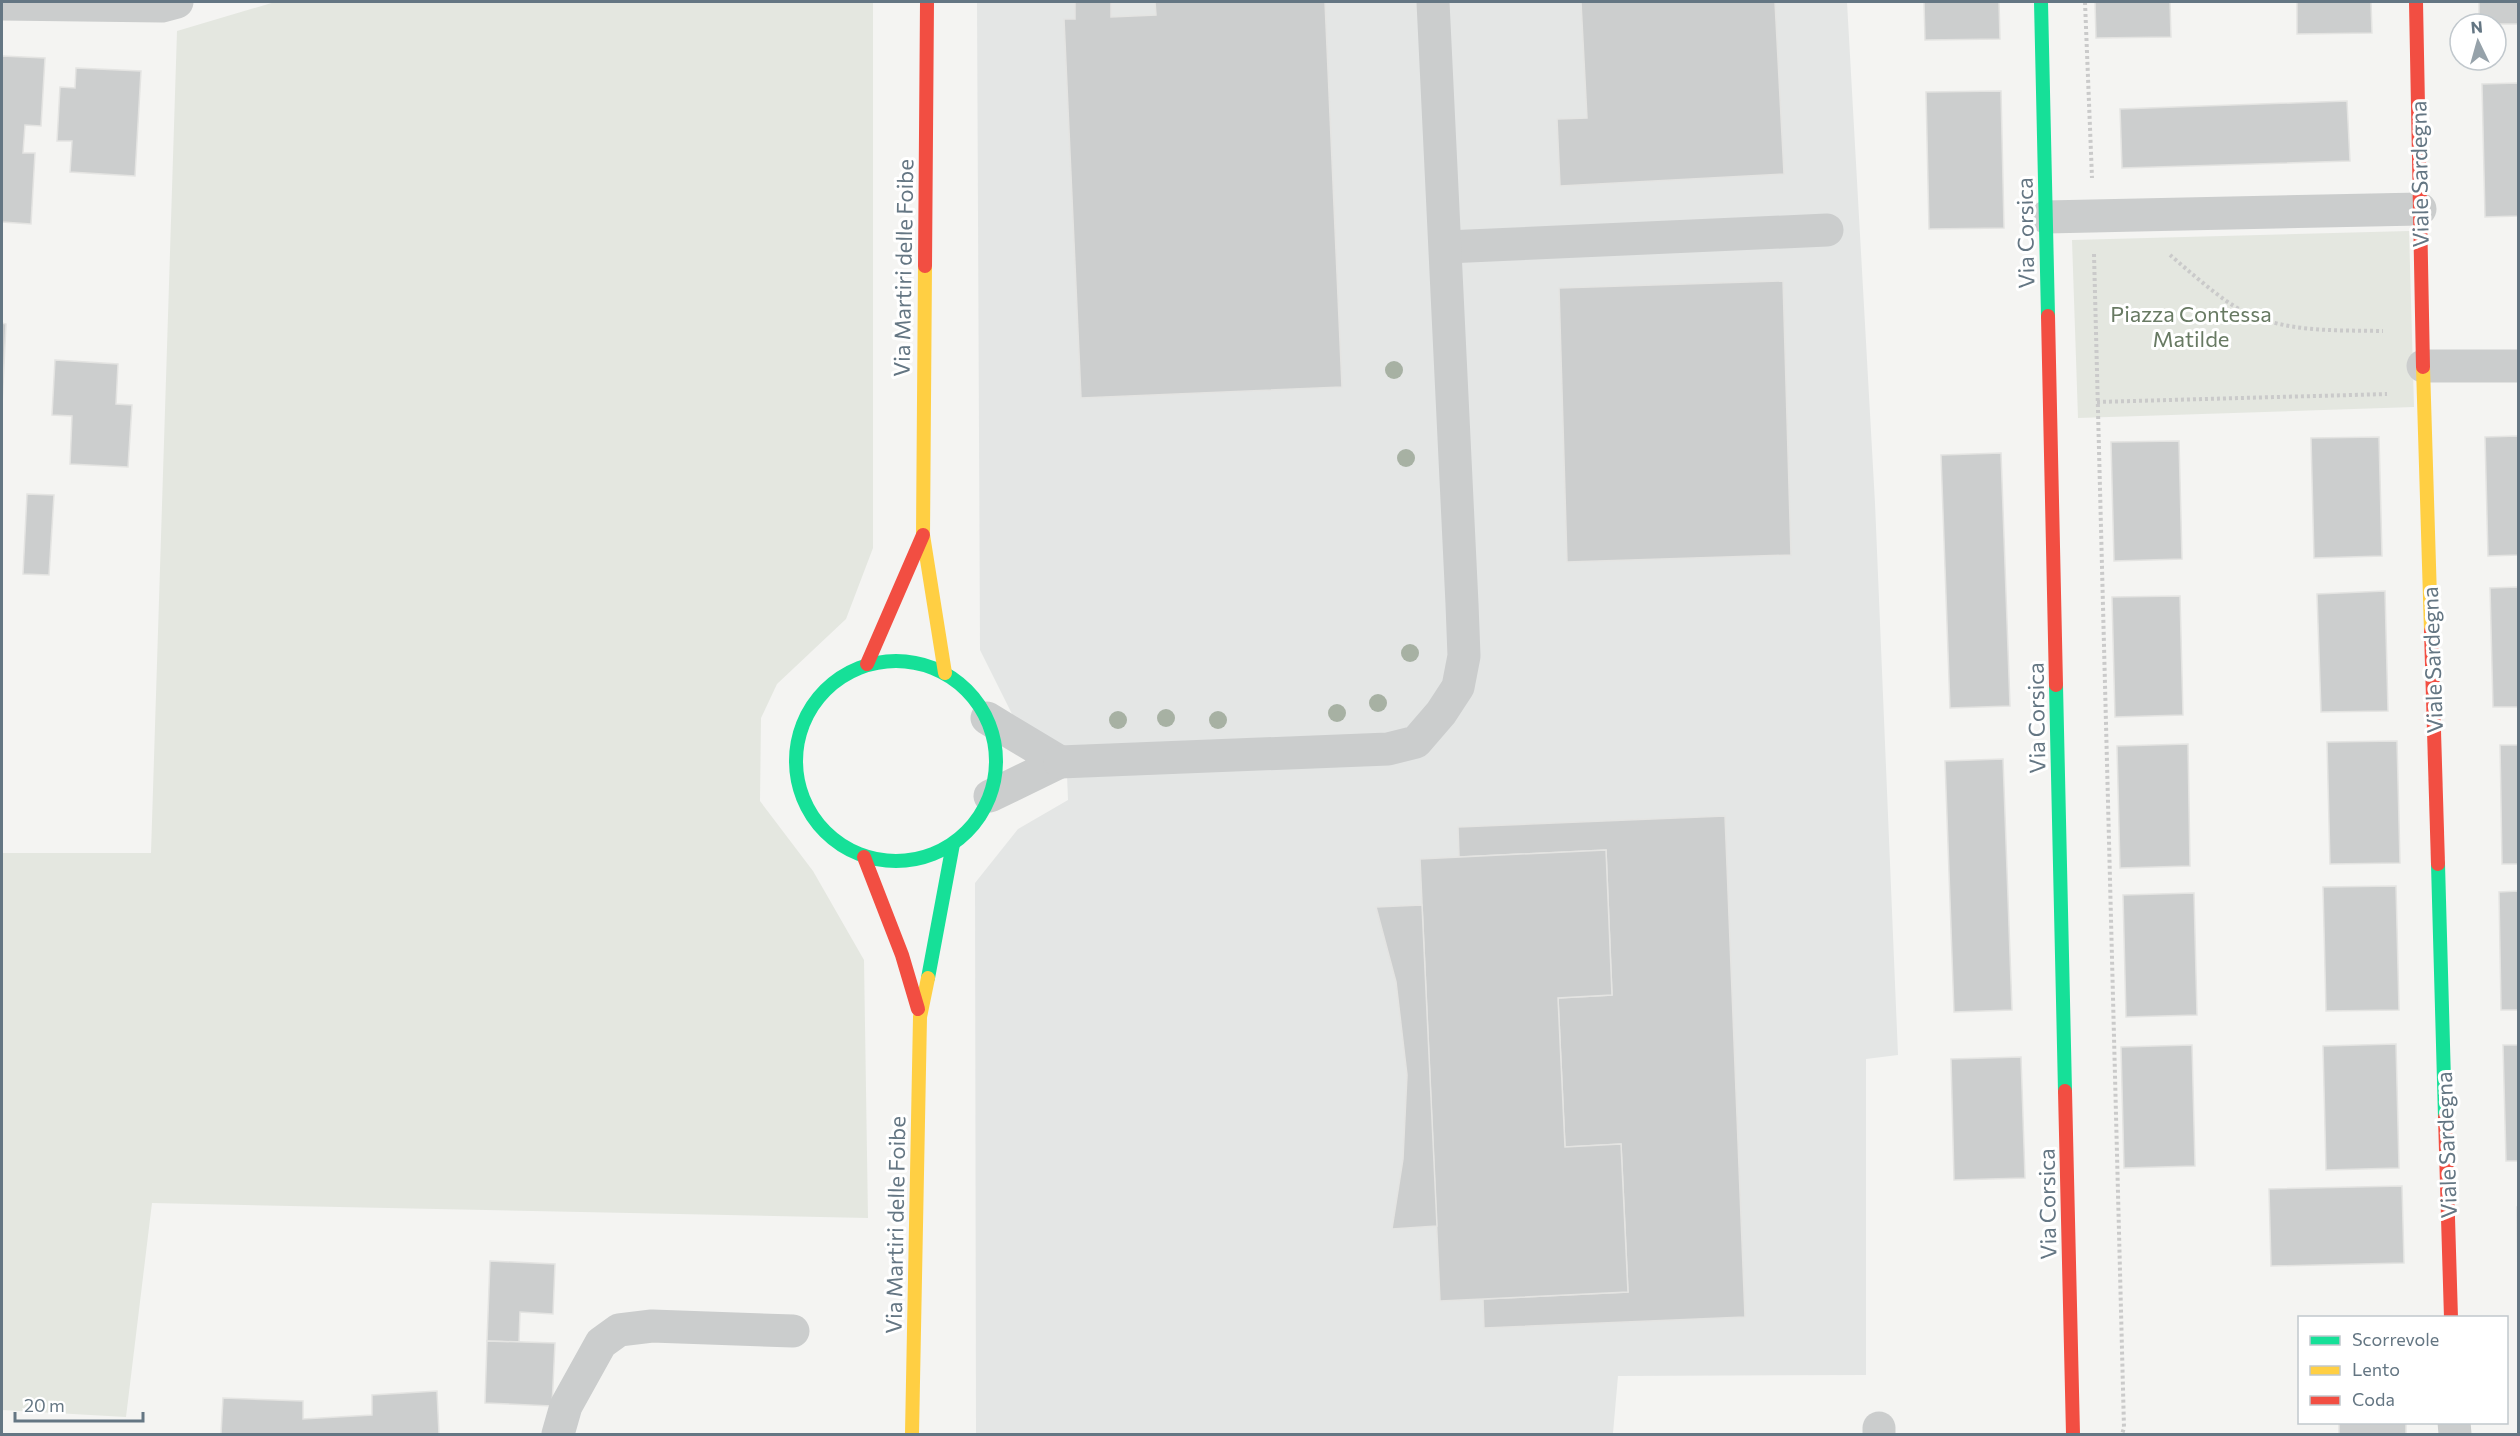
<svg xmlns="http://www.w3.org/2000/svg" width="2520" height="1436" font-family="Commissioner,sans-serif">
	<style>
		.built { fill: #e4e6e5 }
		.green { fill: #e4e7e0 }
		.building { fill: #cccece; stroke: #e4e4e2; stroke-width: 1.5 }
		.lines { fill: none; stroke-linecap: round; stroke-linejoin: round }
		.path { stroke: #cacaca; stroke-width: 4; stroke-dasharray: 3 3; stroke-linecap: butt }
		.street { stroke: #cbcdcd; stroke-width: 33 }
		.fast { stroke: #16e098; stroke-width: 14 }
		.slow { stroke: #ffcf43; stroke-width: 14 }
		.jam { stroke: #f24e42; stroke-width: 14 }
		.tree { fill: #a7b1a3 }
		.labels { text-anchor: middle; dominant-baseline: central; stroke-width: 6; stroke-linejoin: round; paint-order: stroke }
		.street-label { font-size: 22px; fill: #647683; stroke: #fff }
		.park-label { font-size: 22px; fill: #687a63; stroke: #fff }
	</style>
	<rect width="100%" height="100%" fill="#f4f4f2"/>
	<!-- built -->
	<path class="built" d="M977 2H1847L1875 503 1898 1055 1866 1059V1375L1618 1376 1613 1433 976 1434 975 883 1018 829 1068 800 1066 749 1015 720 980 650Z"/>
	<!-- green -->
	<g class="green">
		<path d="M275 2H873V548L846 619 777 684 761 718 760 801 813 871 864 960 868 1218 152 1203 126 1417 2 1410V853H151L177 31Z"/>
		<path d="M2409 231 2414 407 2078 418 2072 240Z"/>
	</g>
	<!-- building -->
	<g class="building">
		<path d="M1075 2H1111V17L1156 15 1155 2H1325L1342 387 1081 398 1064 19H1075Z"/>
		<path d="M1581 2H1775L1784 174 1560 186 1557 119 1587 118Z"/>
		<path d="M1924 2H1999L2000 39 1925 40Z"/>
		<path d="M2095 2H2170L2171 37 2096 38Z"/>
		<path d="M2297 2H2371L2372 33 2297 34Z"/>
		<rect x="2479" y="2" width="39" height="22"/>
		<path d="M2 56 45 58 41 126 25 125 23 153H35L31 224 2 222Z"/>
		<path d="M76 68 141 71 135 176 70 172 72 141H57L60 87 75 88Z"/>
		<path d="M2518 83V216L2485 217 2482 84Z"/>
		<path d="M2001 91 2004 228 1929 229 1926 92Z"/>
		<path d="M2347 101 2350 161 2122 168 2120 109Z"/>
		<path d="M1783 281 1791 555 1567 562 1559 288Z"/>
		<path d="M2 323 6 324 2 406Z"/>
		<path d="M55 360 118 364 116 404 132 405 128 467 70 464 72 416 52 415Z"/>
		<path d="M2518 436V555L2488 556 2485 437Z"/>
		<path d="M2379 437 2382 556 2314 558 2311 438Z"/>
		<path d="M2179 441 2182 559 2114 561 2111 442Z"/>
		<path d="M2001 453 2010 706 1950 708 1941 455Z"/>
		<path d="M27 494 54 495 49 575 23 574Z"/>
		<path d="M2518 587V707H2493L2490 588Z"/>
		<path d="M2385 591 2388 711 2321 712 2317 594Z"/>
		<path d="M2180 596 2183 715 2115 717 2112 597Z"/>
		<path d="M2397 741 2400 863 2330 864 2327 742Z"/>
		<path d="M2188 744 2190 866 2120 868 2117 746Z"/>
		<path d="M2500 745H2518V864H2502Z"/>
		<path d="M2003 759 2012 1010 1954 1012 1945 761Z"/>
		<path d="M1725 816 1745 1317 1484 1328 1483 1299 1628 1292 1621 1144 1565 1147 1558 998 1612 995 1606 850 1459 857 1458 827Z"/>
		<path d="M1606 850 1612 995 1558 998 1565 1147 1621 1144 1628 1292 1440 1301 1420 859Z"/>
		<path d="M2396 886 2399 1010 2326 1011 2323 887Z"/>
		<path d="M2518 891V1010H2501L2499 892Z"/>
		<path d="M2194 893 2197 1015 2126 1017 2123 895Z"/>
		<path d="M1422 905 1437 1226 1392 1229 1403 1159 1407 1075 1396 982 1376 907Z"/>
		<path d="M2396 1044 2399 1168 2326 1170 2323 1046Z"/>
		<path d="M2192 1045 2195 1166 2124 1168 2121 1047Z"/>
		<path d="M2503 1045H2518V1161H2506Z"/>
		<path d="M2021 1057 2025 1178 1954 1180 1951 1059Z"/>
		<path d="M2402 1186 2404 1263 2271 1266 2269 1189Z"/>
		<path d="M2517 1207H2518V1283Z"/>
		<path d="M490 1261 555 1264 553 1314 520 1312 519 1342 487 1341Z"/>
		<path d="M487 1341 555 1343 552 1406 485 1403Z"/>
		<path d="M437 1391 439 1434H221L223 1398 303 1401V1419L372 1415V1395Z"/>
		<rect x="2339" y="1422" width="67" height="12"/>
	</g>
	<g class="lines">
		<!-- path -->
		<g class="path">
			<path d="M2085 2 2092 178"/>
			<path d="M2094 254 2124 1428 2122 1434"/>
			<path d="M2170 255C2189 271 2222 301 2243 311 2286 333 2335 330 2383 331"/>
			<path d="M2097 402 2387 394"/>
		</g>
		<!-- street -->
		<g class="street">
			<path d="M2 4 162 6 177 2"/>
			<path d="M2046 217 2420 209"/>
			<path d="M1446 247 1827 230"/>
			<path d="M2423 366H2518"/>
			<path d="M987 718 1060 762 990 796"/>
			<path d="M1060 762 1388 749 1416 742 1441 713 1458 687 1464 656 1462 604 1433 2"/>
			<path d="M2454 1422 2455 1434"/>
			<path d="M1879 1428V1434"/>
			<path d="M558 1434 566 1406 601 1343 619 1330 652 1326 793 1331"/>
		</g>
		<!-- fast -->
		<g class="fast">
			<path d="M2041 2 2048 316"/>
			<circle cx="896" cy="761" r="100"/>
			<path d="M2056 685 2065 1091"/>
			<path d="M2438 864 2445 1117"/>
			<path d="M928 978 953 844"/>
		</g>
		<!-- slow -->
		<g class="slow">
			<path d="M925 266 923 535 945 673"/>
			<path d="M2423 367 2431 631"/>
			<path d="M912 1434 920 1017 928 978"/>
		</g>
		<!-- jam -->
		<g class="jam">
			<path d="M2416 2 2423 367"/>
			<path d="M925 266 927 2"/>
			<path d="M2048 316 2056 685"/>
			<path d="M2431 631 2438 864"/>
			<path d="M867 664 923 535"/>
			<path d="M864 857 902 955 918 1009"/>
			<path d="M2065 1091 2073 1434"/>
			<path d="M2445 1117 2451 1318"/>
		</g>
	</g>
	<!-- trees -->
	<g class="tree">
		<circle cx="1394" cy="370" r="9"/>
		<circle cx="1406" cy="458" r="9"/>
		<circle cx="1410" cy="653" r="9"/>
		<circle cx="1378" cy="703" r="9"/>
		<circle cx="1337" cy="713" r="9"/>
		<circle cx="1166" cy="718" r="9"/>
		<circle cx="1118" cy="720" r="9"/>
		<circle cx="1218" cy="720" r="9"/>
	</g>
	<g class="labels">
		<!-- street labels -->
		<g class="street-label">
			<text transform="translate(2419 174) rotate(-91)">Viale Sardegna</text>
			<text transform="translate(2025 233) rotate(-91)">Via Corsica</text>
			<text transform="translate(903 268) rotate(-89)">Via Martiri delle Foibe</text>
			<text transform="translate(2432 660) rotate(-92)">Viale Sardegna</text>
			<text transform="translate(2036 718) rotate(-91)">Via Corsica</text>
			<text transform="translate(2446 1145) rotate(-92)">Viale Sardegna</text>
			<text transform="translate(2047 1204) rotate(-91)">Via Corsica</text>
			<text transform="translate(895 1225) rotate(-89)">Via Martiri delle Foibe</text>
		</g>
		<!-- park labels -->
		<g class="park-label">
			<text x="2191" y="313">Piazza Contessa<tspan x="2191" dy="25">Matilde</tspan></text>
		</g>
	</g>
	<!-- border -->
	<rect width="2520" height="1436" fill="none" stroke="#647683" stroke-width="6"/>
	<!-- legend -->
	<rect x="2298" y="1316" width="210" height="108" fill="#ffffff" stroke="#c1c8cd" stroke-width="1.5"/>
	<rect x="2310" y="1336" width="30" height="9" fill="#16e098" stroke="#c1c8cd" stroke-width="1.5"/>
	<text x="2352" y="1346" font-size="18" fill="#647683">Scorrevole</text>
	<rect x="2310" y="1366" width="30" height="9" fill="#ffcf43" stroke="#c1c8cd" stroke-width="1.5"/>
	<text x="2352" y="1376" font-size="18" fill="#647683">Lento</text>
	<rect x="2310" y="1396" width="30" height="9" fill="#f24e42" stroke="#c1c8cd" stroke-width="1.5"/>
	<text x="2352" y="1406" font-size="18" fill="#647683">Coda</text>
	<!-- north arrow -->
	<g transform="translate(2478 42) rotate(355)"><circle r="28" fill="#ffffff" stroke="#c1c8cd" stroke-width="1.5"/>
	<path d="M0-4.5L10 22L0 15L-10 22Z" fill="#96a2aa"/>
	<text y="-9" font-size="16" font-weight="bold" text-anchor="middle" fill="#647683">N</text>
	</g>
	<!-- scale -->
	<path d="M15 1412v9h128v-9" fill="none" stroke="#647683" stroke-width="3"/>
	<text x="24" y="1412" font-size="18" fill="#647683" stroke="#ffffff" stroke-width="4.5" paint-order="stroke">20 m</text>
</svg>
